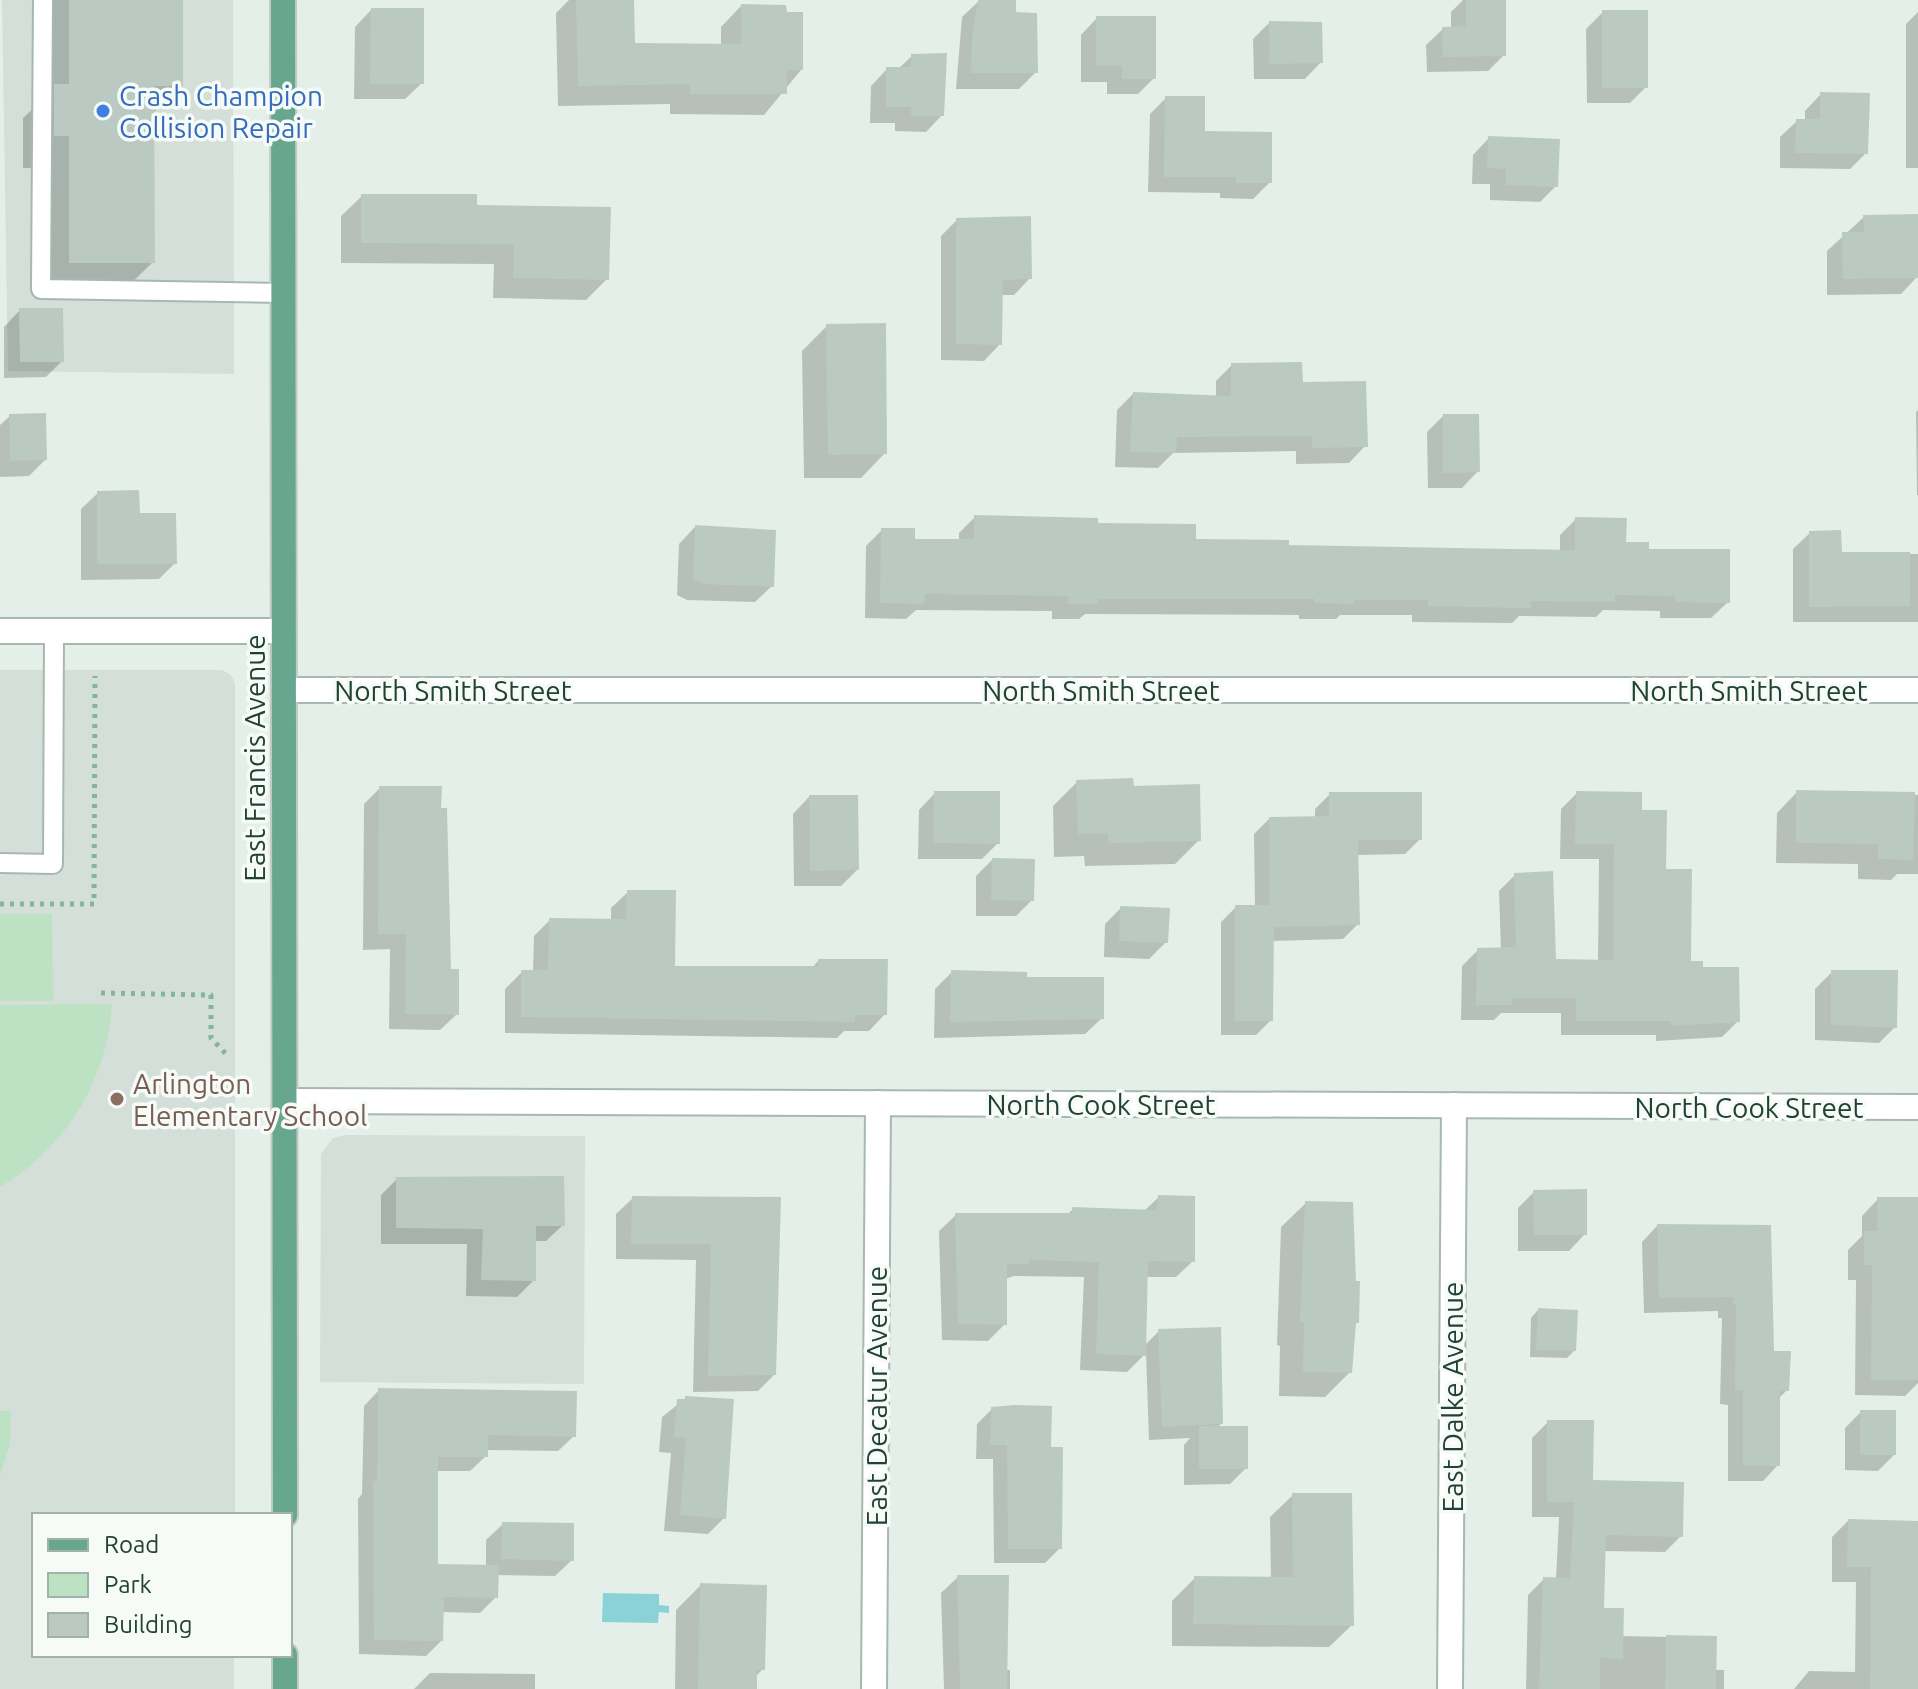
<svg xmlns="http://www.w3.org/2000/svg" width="1918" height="1689" font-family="Ubuntu,sans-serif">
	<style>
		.built { fill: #d3dfd8 }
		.green { fill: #bde1c3 }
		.water { fill: #8bd2d6 }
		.shadow { fill: #0003 }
		.building { fill: #bacac2 }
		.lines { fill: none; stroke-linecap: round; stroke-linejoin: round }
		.lane-casing { stroke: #a7b8b0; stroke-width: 22 }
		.street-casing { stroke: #a7b8b0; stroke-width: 28 }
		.primary-casing { stroke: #c1cac7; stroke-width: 28 }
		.path { stroke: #84b4a0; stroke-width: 5; stroke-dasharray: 4 6; stroke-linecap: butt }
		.lane { stroke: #fff; stroke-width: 18 }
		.street { stroke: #fff; stroke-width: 24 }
		.primary { stroke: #67a68f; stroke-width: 24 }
		.shop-dot { fill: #3f7fe0; stroke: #f6fbf8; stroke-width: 3 }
		.education-dot { fill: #8d6e63; stroke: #f6fbf8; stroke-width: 3 }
		.labels { text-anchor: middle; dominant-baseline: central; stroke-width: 7; stroke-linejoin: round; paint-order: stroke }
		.shop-label { font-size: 28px; fill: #366cbe; stroke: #f6fbf8; text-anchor: start }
		.street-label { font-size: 28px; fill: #234236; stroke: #f6fbf8 }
		.education-label { font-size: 28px; fill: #785e54; stroke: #f6fbf8; text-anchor: start }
	</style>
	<rect width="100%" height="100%" fill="#e5efe9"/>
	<!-- built -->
	<g class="built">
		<path d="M2 0H233L234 374 8 371Z"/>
		<path d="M0 670H222L231 675 235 683V1515H34V1655H234V1689H0Z"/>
		<path d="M345 1135 585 1136 584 1384 320 1382 321 1154 333 1138Z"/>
	</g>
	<!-- green -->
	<g class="green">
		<path d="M0 914H52L53 1001H0Z"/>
		<path d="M112 1004C107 1081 66 1147 0 1187V1005Z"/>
		<path d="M0 1411H11L10 1444 0 1475Z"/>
	</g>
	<!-- water -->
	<path class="water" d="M603 1593 659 1594V1605L669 1606V1613L659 1612 658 1623 602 1622Z"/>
	<!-- shadow -->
	<g class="shadow">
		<path d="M38 0H181V85L152 114 153 262 120 294H38V168H23V118L38 104Z"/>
		<path d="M569 0H632L633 44 721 46V27L741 6 801 70 764 115 670 114V104L558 106 556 13Z"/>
		<path d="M1463 0H1504V55L1488 71 1427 72 1426 45 1443 29H1451V12Z"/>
		<path d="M979 1 1014 14 1036 72 1019 89H956L962 17Z"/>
		<path d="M371 10 422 83 405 99H354L355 27Z"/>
		<path d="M1603 12 1646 87 1630 103H1587L1586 29Z"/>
		<path d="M1918 12V168H1906V24Z"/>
		<path d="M1097 18 1154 78 1138 94H1107V82H1081V35Z"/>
		<path d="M1269 23 1321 62 1305 79H1254L1253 39Z"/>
		<path d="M912 56 942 115 926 132 895 131V123H870L871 86 887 69H898Z"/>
		<path d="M1821 94 1866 153 1850 169 1780 168V137L1797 121H1805V111Z"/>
		<path d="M1166 98 1203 133 1270 182 1253 199 1220 198V193L1148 192 1150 114Z"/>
		<path d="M1489 138 1556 186 1540 202 1490 200V184H1472L1473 155Z"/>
		<path d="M362 196 475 207 607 279 586 300 493 298 494 264 341 263V216Z"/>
		<path d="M1864 217 1917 277 1901 294 1827 295V251Z"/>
		<path d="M957 220 1030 278 1014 295H1001L1000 344 984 361 941 360V236Z"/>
		<path d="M20 310 62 361 46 377 4 378V327Z"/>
		<path d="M827 326 885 453 861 478H804L802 351Z"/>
		<path d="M1232 365 1301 384 1365 446 1349 463 1296 464V451L1173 453 1158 468 1115 467 1117 410 1133 394 1216 397V381Z"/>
		<path d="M1918 410V495H1917L1916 412Z"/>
		<path d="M10 416 45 460 29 476 0 477V425Z"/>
		<path d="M1443 416 1478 471 1462 488H1428L1427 432Z"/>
		<path d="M98 493 138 515 175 563 159 579 81 580V509Z"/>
		<path d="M975 517 1096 525 1194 541 1287 547 1560 552V535L1576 519 1624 544 1647 551 1728 602 1711 618H1660V611L1603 610 1596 617 1519 616 1512 623 1412 622V615H1340L1336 619H1299V615L1085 614 1079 619H1052V611L916 610 906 619 865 618 866 546 882 530 913 541H959V533Z"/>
		<path d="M695 527 772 586 755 602 687 600 677 595 679 544Z"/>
		<path d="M1810 533 1840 554H1918V622H1793V549Z"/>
		<path d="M1077 782 1132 788 1199 840 1175 864 1085 866 1084 856 1054 857 1053 806Z"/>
		<path d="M380 788 449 971 457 1014 440 1030 389 1029 390 949 363 950 364 804Z"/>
		<path d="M1797 792 1918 795V874H1897L1891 880 1858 879V864L1776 863 1777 813Z"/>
		<path d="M935 793 998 843 982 859H918L919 810Z"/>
		<path d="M1577 793 1640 812 1664 871 1689 963 1701 969 1738 1021 1722 1037 1656 1041V1035H1561V1013H1501L1494 1020H1461L1462 966 1478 950H1501L1499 891 1515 875 1554 961 1598 962 1599 859H1560L1561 809Z"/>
		<path d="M1330 794 1420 839 1405 854 1357 855 1358 924 1343 939 1272 941 1271 1020 1256 1035H1221V922L1236 907H1255L1254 834 1269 819 1315 818V809Z"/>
		<path d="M809 797 857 870 841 886H794L793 814Z"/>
		<path d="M992 860 1032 900 1016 916H976V876Z"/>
		<path d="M628 892 673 968H812L818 961 885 1014 869 1031H844L837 1038 505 1033V989L522 972H533L534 936 550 920 611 921V908Z"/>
		<path d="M1121 908 1166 942 1149 959 1104 957 1105 924Z"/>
		<path d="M952 972 1102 1018 1085 1034 934 1038 935 989Z"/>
		<path d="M1832 972 1895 1027 1879 1043 1815 1040V989Z"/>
		<path d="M397 1179 563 1225 546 1241H534V1280L517 1297 466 1296 467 1244H381V1195Z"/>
		<path d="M1534 1192 1585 1234 1569 1251H1518V1208Z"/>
		<path d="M1159 1197 1193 1261 1176 1277H1146L1144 1346 1159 1331 1221 1424 1216 1428 1246 1468 1230 1484 1184 1485V1445L1190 1438 1149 1440 1146 1353 1127 1372 1080 1370 1084 1277 1014 1276 1005 1279V1324L988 1341 942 1340 939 1231 956 1215H1067L1073 1209 1144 1211Z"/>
		<path d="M633 1198 779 1199 774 1375 758 1391 693 1392 696 1260 616 1259V1214Z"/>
		<path d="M1878 1199H1918V1383L1905 1396 1855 1395 1856 1280H1848V1250L1862 1236V1216Z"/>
		<path d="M1306 1203 1354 1325 1350 1372 1325 1397 1279 1396 1280 1346 1277 1345 1281 1227Z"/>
		<path d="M1657 1226 1769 1227 1772 1353 1787 1390 1778 1399V1465L1763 1481H1728V1405L1720 1404 1722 1318H1718V1311L1644 1313 1642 1242Z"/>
		<path d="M1538 1310 1574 1351 1567 1358 1530 1357 1531 1318Z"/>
		<path d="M379 1390 574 1436 558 1451 486 1450V1456L470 1471H436V1566L486 1567V1540L503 1524 572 1560 555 1576 496 1575V1597L480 1613 441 1612V1641L426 1656 359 1654 358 1499 362 1494 364 1406Z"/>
		<path d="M686 1398 724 1518 708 1534 664 1531 671 1453 659 1452 662 1417Z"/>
		<path d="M992 1409 1049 1449 1060 1548 1045 1563H994L993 1459H976L977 1424Z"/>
		<path d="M1861 1412 1894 1455 1878 1471 1845 1470V1428Z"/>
		<path d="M1548 1422 1591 1482 1681 1536 1665 1552 1604 1551 1602 1610 1621 1636 1715 1638V1670H1724V1689H1526L1528 1595 1544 1579 1556 1580 1559 1517H1532V1438Z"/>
		<path d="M1293 1495 1352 1625 1329 1647 1172 1646V1601L1195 1578 1271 1579 1270 1517Z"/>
		<path d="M1848 1521 1918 1523 1917 1689H1794L1809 1671 1855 1672 1856 1582H1832V1537Z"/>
		<path d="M958 1577 1005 1670H1010V1689H944L941 1593Z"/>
		<path d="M701 1585 763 1669 755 1677V1689H675L676 1610Z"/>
		<path d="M430 1673 535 1674V1689H414Z"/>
	</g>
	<!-- building -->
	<g class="building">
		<path d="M69 0H183V86H154L155 263H69V136H54V84H69Z"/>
		<path d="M576 0H634L635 43H640L741 44V4L786 5 787 12H803V70H787V94H690V84L578 86Z"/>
		<path d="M978 0H1016V12L1037 13 1038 73H971L972 38Z"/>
		<path d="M1466 0H1506V56L1443 57 1442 27 1466 26Z"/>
		<path d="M371 8H424V84H370Z"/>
		<rect x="1602" y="10" width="46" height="78"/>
		<path d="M1096 16H1156V79H1122V66H1096Z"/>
		<path d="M1269 21 1322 22 1323 63 1269 64Z"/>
		<path d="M947 53 944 116H911V107H886V67H911V54Z"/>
		<path d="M1820 92 1870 93 1868 154 1795 153 1796 119H1820Z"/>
		<path d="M1165 96H1205V131L1272 132V183H1236V177H1164Z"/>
		<path d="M1488 136 1560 139 1558 187 1506 185V169L1487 168Z"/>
		<path d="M361 194H477V205L611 207 609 280 513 278 514 244 361 243Z"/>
		<path d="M1918 214V278L1843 279 1842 232H1864L1863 215Z"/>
		<path d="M1031 216 1032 279 1003 280 1002 345 956 344V218Z"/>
		<path d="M19 308H63L64 362H20Z"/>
		<path d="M886 323 887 454 828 455 826 324Z"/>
		<path d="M1302 362 1303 382 1366 381 1368 447 1312 448V436L1177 437 1176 453 1130 452 1133 392 1231 396V363Z"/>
		<path d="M46 413 47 460 10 461 9 414Z"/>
		<path d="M1443 414H1479L1480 472 1443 473Z"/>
		<path d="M139 490 140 513H176L177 564H97V491Z"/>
		<path d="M974 515 1098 518V523L1196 524V539L1289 540V545L1575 550V517L1627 518 1626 542H1649V549H1730V603L1675 602V596L1615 595V602L1531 601V608L1428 606V600H1354V604L1314 603 1315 599H1098V604H1068V596L925 594 924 604 880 603 881 528H915V539H974Z"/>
		<path d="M695 525 776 530 774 587 704 584 693 579Z"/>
		<path d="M1841 530 1842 552H1910V606L1809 607V531Z"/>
		<path d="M1133 778 1134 786 1200 784 1201 841 1109 843 1108 833 1078 834 1076 780Z"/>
		<path d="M379 786H442L441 808H447L451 969H459V1015L405 1014 406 934H378Z"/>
		<path d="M1796 790 1915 792 1913 860 1878 859V844L1796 843Z"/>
		<path d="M934 791H1000V844L933 843Z"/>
		<path d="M1576 791 1642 792V810H1667L1666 869H1692L1691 961H1703V967H1739L1740 1022 1671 1026V1021H1576V998H1512V1005H1476L1477 948 1516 947 1514 873 1553 871 1556 959 1613 960 1614 844H1575Z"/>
		<path d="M1329 792H1422V840H1358L1360 925 1274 927 1273 1021H1235V905H1269V817L1329 816Z"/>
		<path d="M809 795H858L859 870 810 871Z"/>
		<path d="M992 858 1035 859 1034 901 991 900Z"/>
		<path d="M627 890H676L675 966H818V959H888L887 1015H855V1022L521 1017V970H548L549 918 626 919Z"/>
		<path d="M1120 906 1170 908 1168 943 1119 941Z"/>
		<path d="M951 970 1027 972V977H1104V1019L950 1022Z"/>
		<path d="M1831 970H1898L1897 1028 1831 1025Z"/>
		<path d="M564 1176 565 1226H536V1281L481 1280 483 1229 396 1228V1177Z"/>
		<path d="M1587 1189V1235H1534L1533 1190Z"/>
		<path d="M1158 1195 1195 1196V1262L1148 1261 1146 1356 1096 1354 1099 1262 1029 1260V1264H1007V1325L958 1324 955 1213H1072V1207L1157 1210Z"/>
		<path d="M632 1196 781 1197 776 1375 708 1376 711 1244H631Z"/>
		<path d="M1877 1197H1918V1380H1871L1872 1265H1864V1231H1877Z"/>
		<path d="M1305 1201 1353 1202 1356 1281H1360L1359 1323H1356L1352 1373 1303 1372 1304 1322 1300 1321Z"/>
		<path d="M1657 1224 1771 1225 1774 1351H1791L1789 1391H1780V1466H1743V1390H1735L1736 1304H1733V1297L1659 1298Z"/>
		<path d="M1538 1308 1578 1310 1576 1351 1536 1350Z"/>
		<path d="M1221 1327 1223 1424 1162 1427 1158 1329Z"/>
		<path d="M378 1388 577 1391 576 1437 488 1435V1457H438V1564L499 1565 498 1598 444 1597 443 1641 374 1640 373 1481H377Z"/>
		<path d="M685 1396 734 1399 726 1519 680 1515 686 1438 674 1437 677 1399H685Z"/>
		<path d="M1014 1405 1052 1406 1051 1447H1063L1062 1549H1008L1007 1445H990L991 1407Z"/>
		<rect x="1860" y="1410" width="36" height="45"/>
		<path d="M1547 1420H1594L1593 1480 1684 1482 1683 1537 1606 1535 1604 1608H1624L1623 1659 1600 1658V1689H1539L1543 1577 1570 1578 1574 1502H1547Z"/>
		<rect x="1199" y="1426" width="49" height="43"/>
		<path d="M1292 1493H1352L1354 1626 1193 1624 1194 1576 1293 1577Z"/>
		<path d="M1848 1519 1918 1521V1689H1870L1871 1567H1847Z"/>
		<path d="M502 1522 574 1523V1561L501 1559Z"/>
		<path d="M957 1575H1009L1007 1689H960Z"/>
		<path d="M700 1583 767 1585 765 1670H757V1689H698Z"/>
		<path d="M1666 1635 1717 1636 1716 1689H1665Z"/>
	</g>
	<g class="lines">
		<!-- lane casing -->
		<g class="lane-casing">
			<g id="lane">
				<path d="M43 0 41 289 283 293"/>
				<path d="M0 863 53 864 54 631"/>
			</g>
		</g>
		<!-- street casing -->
		<g class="street-casing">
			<g id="street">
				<path d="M0 631H283"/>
				<path d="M285 690H1918"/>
				<path d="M285 1101 1918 1107"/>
				<path d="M874 1689 878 1103"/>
				<path d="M1450 1689 1454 1105"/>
			</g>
		</g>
		<!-- primary casing -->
		<g class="primary-casing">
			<g id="primary">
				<path d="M283 0 285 1515"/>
				<path d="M285 1655V1689"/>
			</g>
		</g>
		<!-- path -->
		<g class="path">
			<path d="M0 904H94L95 676"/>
			<path d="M101 993 211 995V1038L226 1054"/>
		</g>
		<!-- lane -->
		<use href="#lane" class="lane"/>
		<!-- street -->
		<use href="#street" class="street"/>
		<!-- primary -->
		<use href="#primary" class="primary"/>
	</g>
	<!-- markers -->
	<circle class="shop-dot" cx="103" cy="111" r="8"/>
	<circle class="education-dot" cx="117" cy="1099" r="8"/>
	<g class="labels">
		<!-- shop labels -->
		<g class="shop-label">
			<text x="119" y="95">Crash Champion<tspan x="119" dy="32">Collision Repair</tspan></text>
		</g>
		<!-- street labels -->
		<g class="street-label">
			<text x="453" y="690">North Smith Street</text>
			<text x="1101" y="690">North Smith Street</text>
			<text x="1749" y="690">North Smith Street</text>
			<text transform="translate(254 758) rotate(-90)">East Francis Avenue</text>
			<text x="1101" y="1104">North Cook Street</text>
			<text x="1749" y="1107">North Cook Street</text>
			<text transform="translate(876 1396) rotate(-90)">East Decatur Avenue</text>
			<text transform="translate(1452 1397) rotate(-90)">East Dalke Avenue</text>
		</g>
		<!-- education labels -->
		<g class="education-label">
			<text x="133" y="1083">Arlington<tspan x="133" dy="32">Elementary School</tspan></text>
		</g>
	</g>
	<!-- legend -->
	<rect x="32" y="1513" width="260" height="144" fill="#f6fbf8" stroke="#a2b1aa" stroke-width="2"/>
	<rect x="48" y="1539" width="40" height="12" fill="#67a68f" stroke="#a2b1aa" stroke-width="2"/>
	<text x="104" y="1553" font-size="24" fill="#234236">Road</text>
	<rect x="48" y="1573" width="40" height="24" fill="#bde1c3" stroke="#a2b1aa" stroke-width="2"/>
	<text x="104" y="1593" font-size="24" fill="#234236">Park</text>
	<rect x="48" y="1613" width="40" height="24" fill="#bacac2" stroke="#a2b1aa" stroke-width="2"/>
	<text x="104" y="1633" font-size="24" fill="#234236">Building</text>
</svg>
